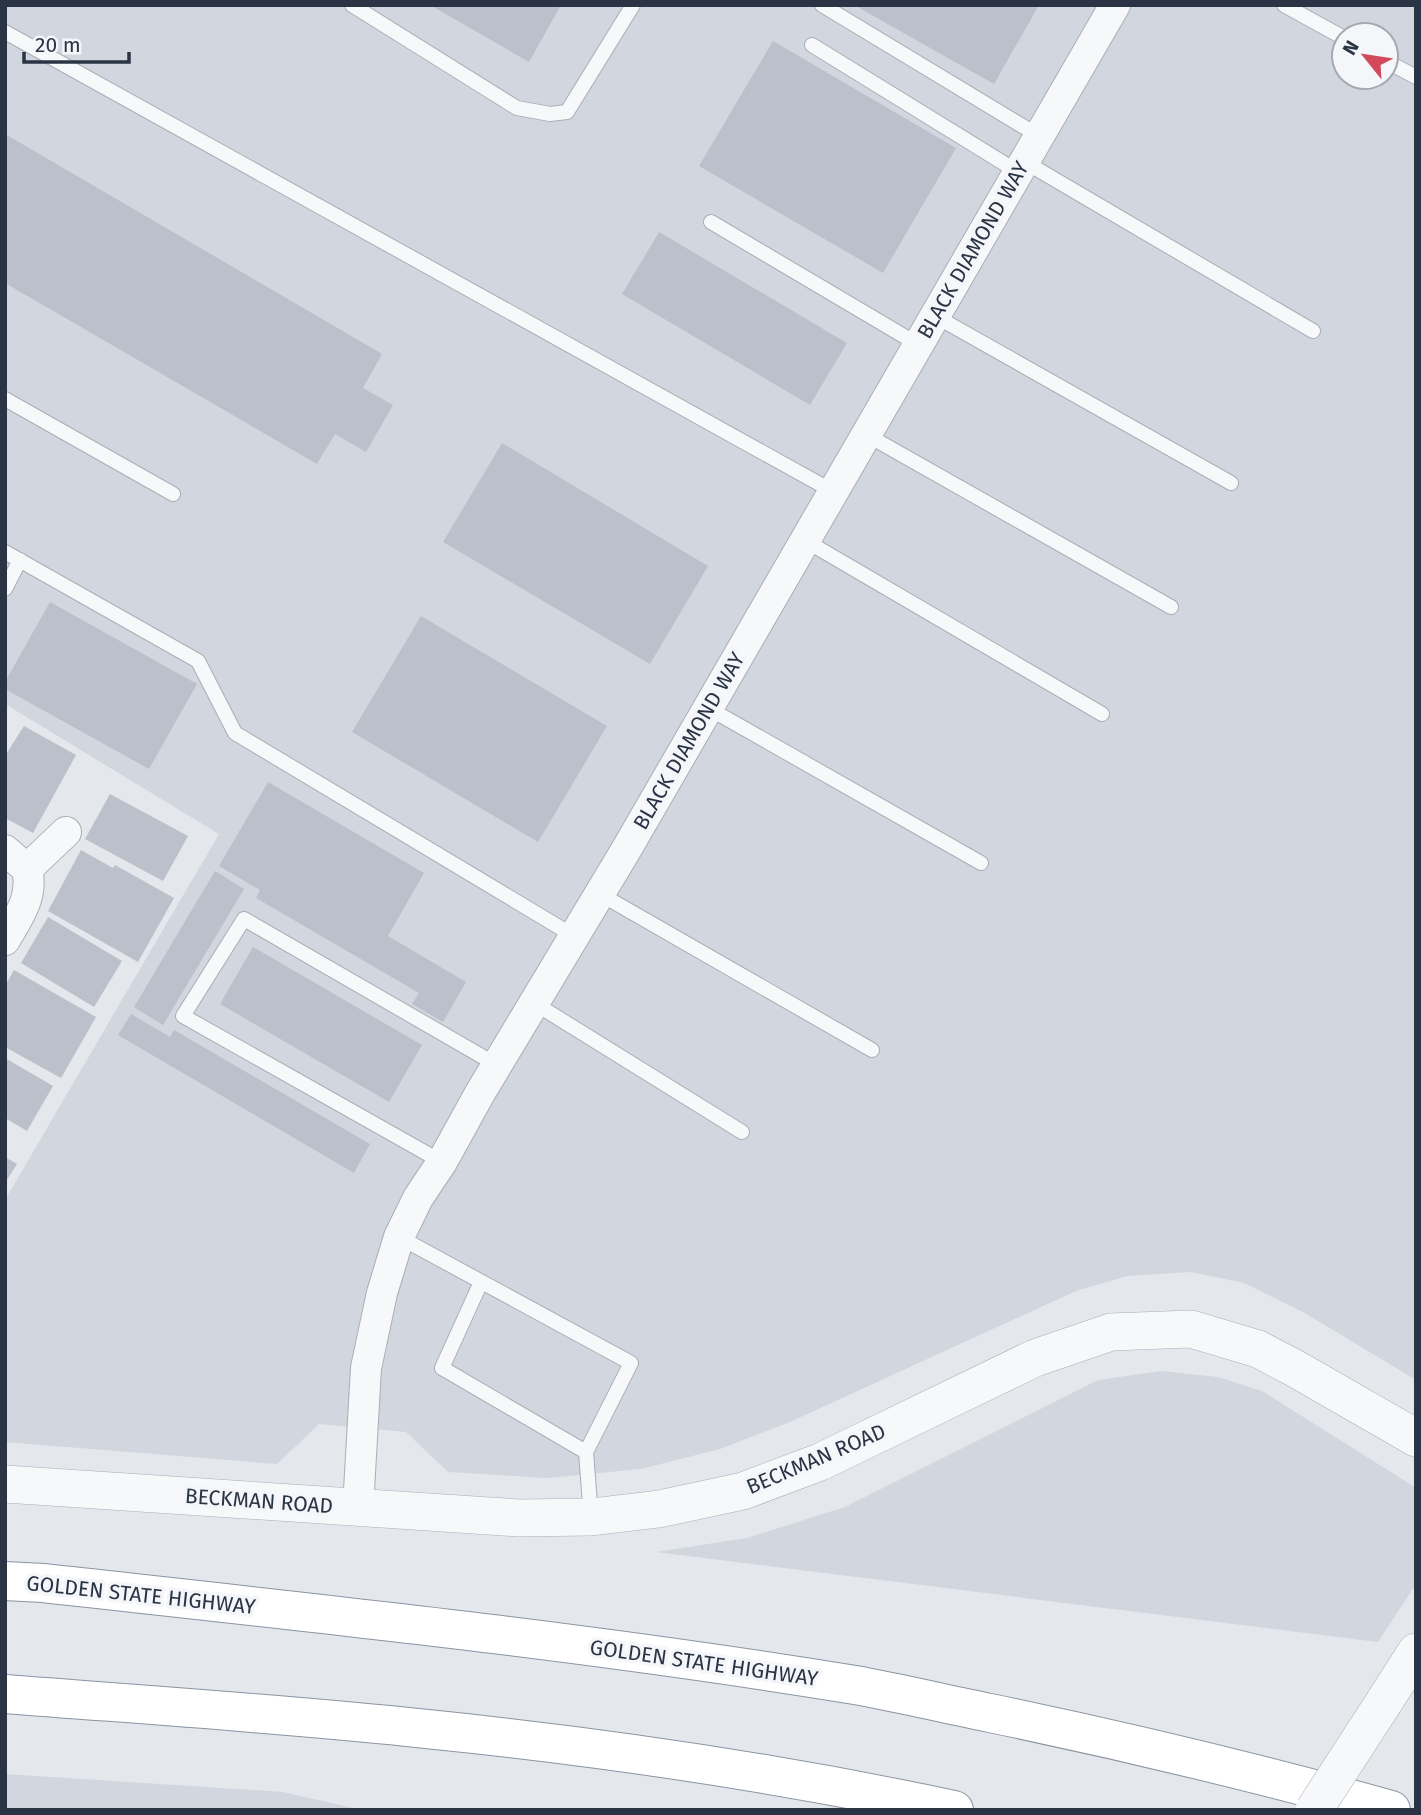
<svg xmlns="http://www.w3.org/2000/svg" width="1421" height="1815" font-family="'Fira Sans',sans-serif">
	<style>
		.built { fill: #d2d6de; fill-rule: evenodd }
		.building { fill: #bbc0ca }
		.lines { fill: none; stroke-linecap: round; stroke-linejoin: round }
		.service-casing { stroke: #a9aeb7; stroke-width: 16 }
		.minor-casing { stroke: #a9aeb7; stroke-width: 32 }
		.tertiary-casing { stroke: #a9aeb7; stroke-width: 38 }
		.motorway-casing { stroke: #8b94a3; stroke-width: 40 }
		.service { stroke: #f7f8fa; stroke-width: 14 }
		.minor { stroke: #f7f8fa; stroke-width: 30 }
		.tertiary { stroke: #f7f8fa; stroke-width: 37 }
		.motorway { stroke: #fff; stroke-width: 38 }
		.tertiary-bridge-casing { stroke: #a9aeb7; stroke-width: 38; stroke-linecap: butt }
		.tertiary-bridge { stroke: #f7f8fa; stroke-width: 37 }
		.labels { text-anchor: middle; dominant-baseline: central; stroke-width: 7; stroke-linejoin: round; paint-order: stroke }
		.street-label { font-size: 21px; fill: #2b3445; stroke: #f4f6f9 }
	</style>
	<rect width="100%" height="100%" fill="#e4e7ec"/>
	<!-- built -->
	<g class="built">
		<path d="M5 5H1416V1380L1303 1312 1244 1283 1191 1272 1127 1276 1076 1291 792 1421 720 1449 641 1469 547 1478 448 1472 406 1432 319 1424 277 1464 5 1442V1200L219 834 5 704ZM1344 35H1386V77H1344Z"/>
		<path d="M1161 1371 1218 1377 1262 1391 1413 1486 1416 1490V1584L1378 1642 656 1552 747 1538 845 1507 1098 1380Z"/>
		<path d="M5 1774 283 1792 362 1810H5Z"/>
	</g>
	<!-- building -->
	<g class="building">
		<path d="M430 5H561L529 62Z"/>
		<path d="M854 5H1039L994 84Z"/>
		<path d="M773 41 956 148 883 273 699 166Z"/>
		<path d="M5 134 382 354 363 388 393 405 366 452 335 434 317 464 5 283Z"/>
		<path d="M659 232 847 343 810 405 622 294Z"/>
		<path d="M502 443 708 566 650 664 443 542Z"/>
		<path d="M50 602 197 684 149 769 5 689V682Z"/>
		<path d="M421 616 607 726 538 842 352 732Z"/>
		<path d="M24 726 76 755 33 833 5 818V756Z"/>
		<path d="M268 782 424 873 388 936 466 982 443 1022 412 1004 419 993 256 898 260 890 219 866Z"/>
		<path d="M110 794 188 836 163 881 85 839Z"/>
		<path d="M81 850 113 868 115 865 174 898 138 962 48 911Z"/>
		<path d="M215 871 244 889 163 1025 134 1007Z"/>
		<path d="M48 917 122 961 94 1007 21 963Z"/>
		<path d="M253 947 422 1045 389 1102 220 1004Z"/>
		<path d="M14 970 96 1017 61 1078 5 1047V986Z"/>
		<path d="M131 1014 170 1037 174 1030 370 1144 354 1173 118 1035Z"/>
		<path d="M5 1058 53 1086 27 1131 5 1118Z"/>
		<path d="M5 1157 17 1164 5 1183Z"/>
	</g>
	<g class="lines">
		<!-- service casing -->
		<g class="service-casing">
			<g id="service">
				<path d="M352 5 517 108 550 114 567 112 633 5"/>
				<path d="M822 5 1039 136"/>
				<path d="M1284 5 1344 38"/>
				<path d="M5 32 834 492"/>
				<path d="M812 45 1018 172"/>
				<path d="M1386 61 1416 77"/>
				<path d="M1025 162 1313 331"/>
				<path d="M711 222 919 345"/>
				<path d="M935 316 1231 483"/>
				<path d="M5 399 173 494"/>
				<path d="M867 435 1171 607"/>
				<path d="M806 541 1102 714"/>
				<path d="M5 552 198 661 235 733 574 936"/>
				<path d="M5 589 20 560"/>
				<path d="M708 708 981 863"/>
				<path d="M600 894 872 1050"/>
				<path d="M534 1003 742 1132"/>
				<path d="M442 1162 183 1016 244 919 497 1065"/>
				<path d="M399 1237 631 1363 586 1452 591 1517"/>
				<path d="M481 1282 442 1368 586 1452"/>
			</g>
		</g>
		<!-- minor casing -->
		<g class="minor-casing">
			<g id="minor">
				<path d="M5 850 27 869"/>
				<path d="M27 869 66 832"/>
				<path d="M5 940C18 917 34 897 27 869"/>
				<path d="M358 1508 366 1368 382 1293 399 1237 418 1198 442 1162 480 1093 626 850 1115 5"/>
			</g>
		</g>
		<!-- tertiary casing -->
		<g class="tertiary-casing">
			<g id="tertiary">
				<path d="M5 1484 519 1518 591 1517 659 1509 743 1491 820 1462 1035 1358 1111 1332 1191 1329 1258 1349 1296 1369 1416 1438"/>
				<path d="M1384 1702 1416 1652"/>
			</g>
		</g>
		<!-- motorway casing -->
		<g class="motorway-casing">
			<g id="motorway">
				<path d="M5 1581 43 1583C314 1613 586 1641 855 1685 900 1693 945 1704 990 1713 1125 1741 1258 1773 1391 1810"/>
				<path d="M5 1694C146 1705 287 1714 427 1729 604 1747 780 1773 954 1810"/>
			</g>
		</g>
		<!-- service -->
		<use href="#service" class="service"/>
		<!-- minor -->
		<use href="#minor" class="minor"/>
		<!-- tertiary -->
		<use href="#tertiary" class="tertiary"/>
		<!-- motorway -->
		<use href="#motorway" class="motorway"/>
		<!-- tertiary-bridge casing -->
		<g class="tertiary-bridge-casing">
			<path id="tertiary-bridge" d="M1314 1810 1384 1702"/>
		</g>
		<!-- tertiary-bridge -->
		<use href="#tertiary-bridge" class="tertiary-bridge"/>
	</g>
	<g class="labels">
		<!-- street labels -->
		<g class="street-label">
			<text transform="translate(973 250) rotate(-60)">BLACK DIAMOND WAY</text>
			<text transform="translate(689 741) rotate(-60)">BLACK DIAMOND WAY</text>
			<text transform="translate(816 1459) rotate(-23)">BECKMAN ROAD</text>
			<text transform="translate(259 1501) rotate(4)">BECKMAN ROAD</text>
			<text transform="translate(141 1595) rotate(6)">GOLDEN STATE HIGHWAY</text>
			<text transform="translate(704 1663) rotate(8)">GOLDEN STATE HIGHWAY</text>
		</g>
	</g>
	<!-- border -->
	<rect width="1421" height="1815" fill="none" stroke="#2b3445" stroke-width="14"/>
	<!-- north arrow -->
	<g transform="translate(1365 56) rotate(300)"><circle r="33" fill="#f4f6f9" stroke="#a4a8b1" stroke-width="2"/>
	<path d="M0-5L12 26L0 18L-12 26Z" fill="#d1495b"/>
	<text y="-10" font-size="19" font-weight="bold" text-anchor="middle" fill="#2b3445">N</text>
	</g>
	<!-- scale -->
	<path d="M24 52v10h105v-10" fill="none" stroke="#2b3445" stroke-width="3.5"/>
	<text x="35" y="52" font-size="21" fill="#2b3445" stroke="#f4f6f9" stroke-width="5" paint-order="stroke">20 m</text>
</svg>
